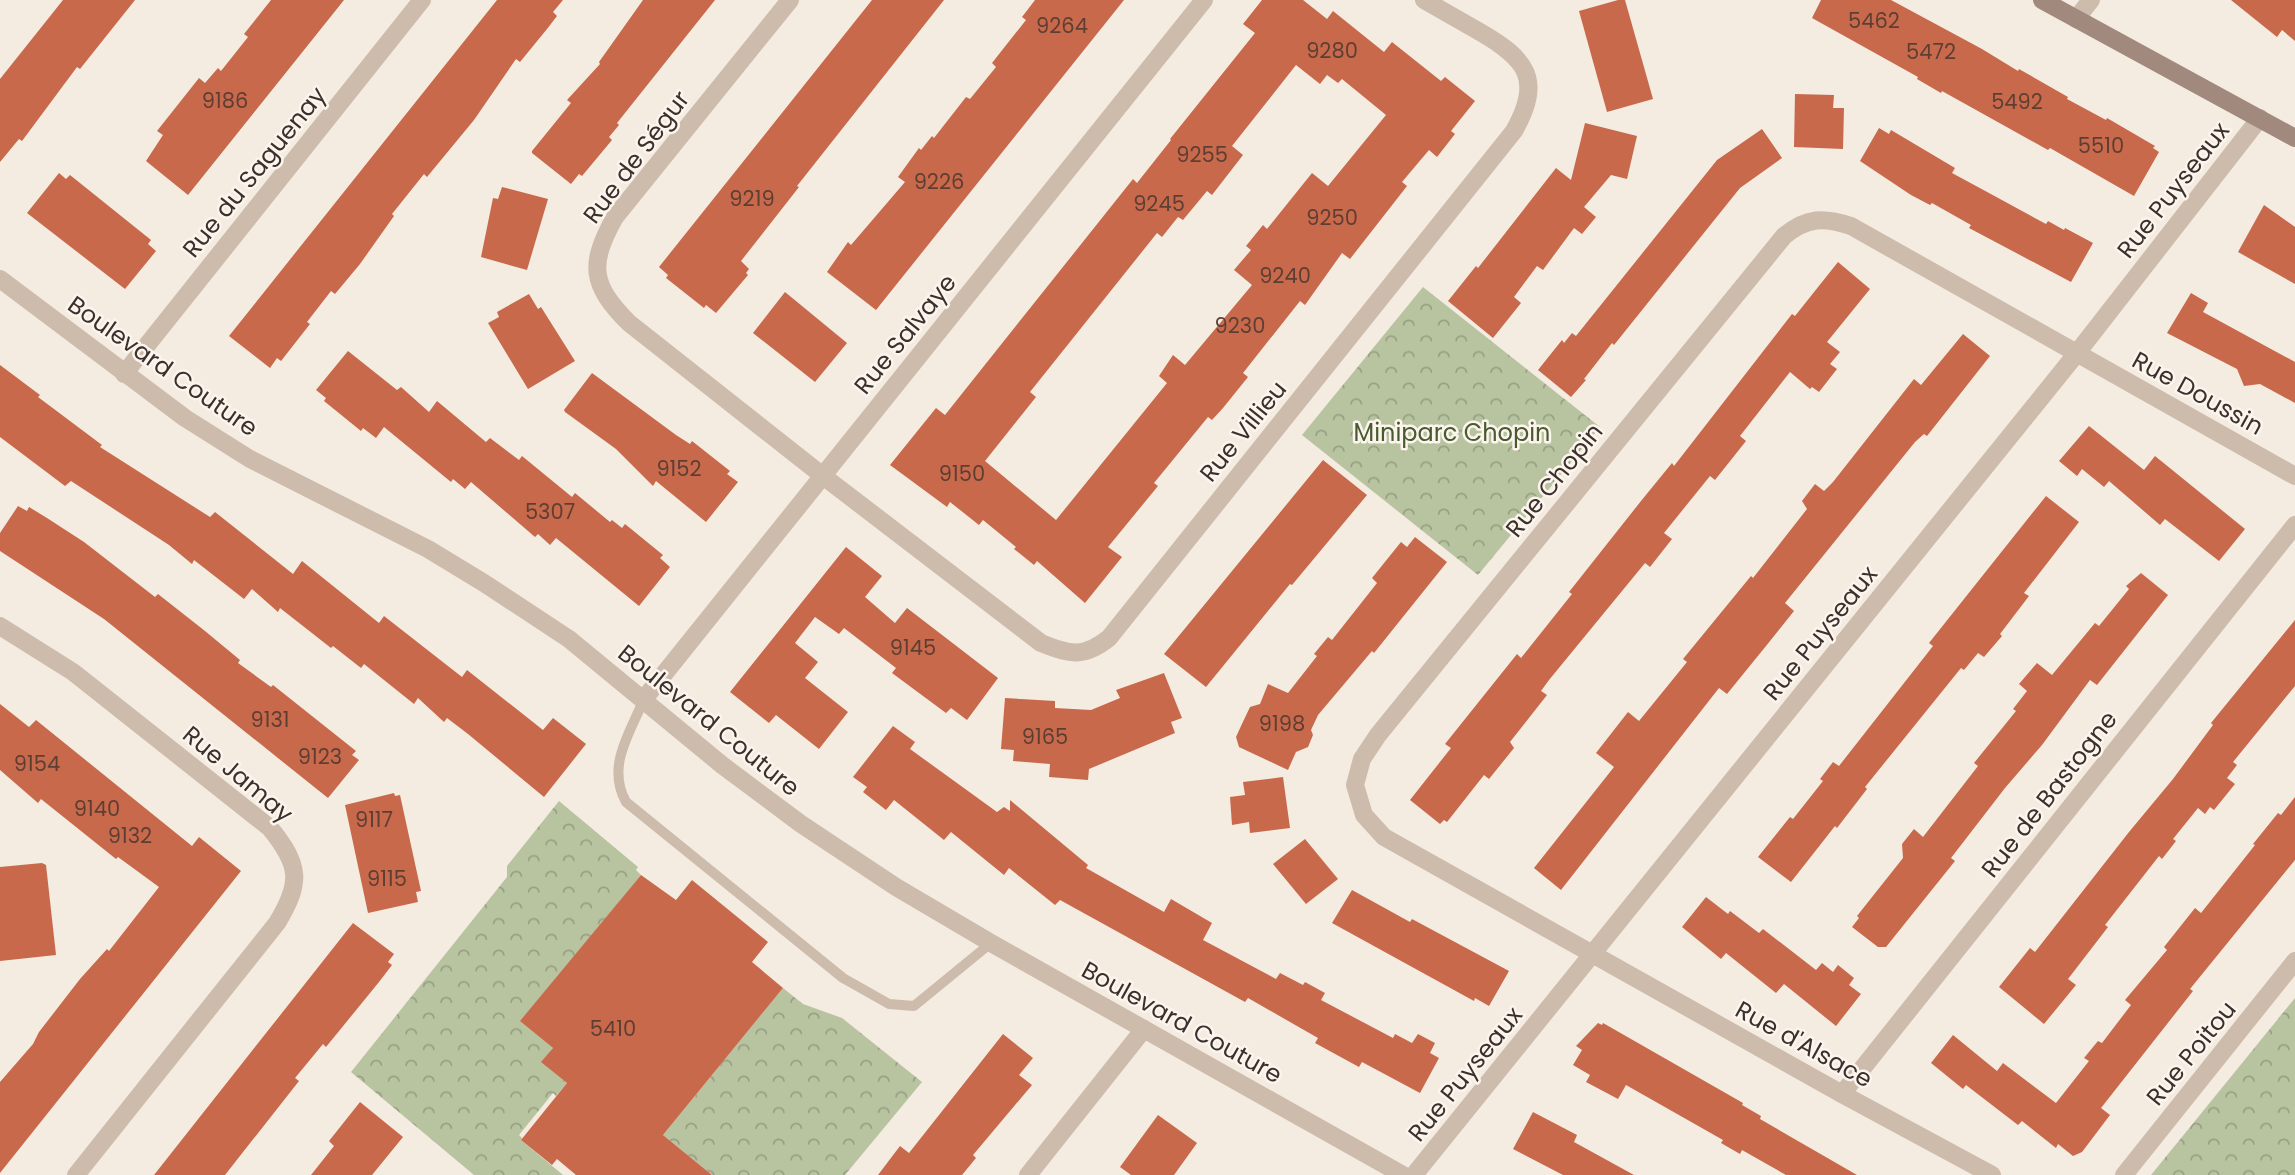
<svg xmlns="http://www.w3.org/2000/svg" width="2295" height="1175" font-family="Poppins,sans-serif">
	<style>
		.park { fill: url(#park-crowns) }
		.building { fill: #c8694b; fill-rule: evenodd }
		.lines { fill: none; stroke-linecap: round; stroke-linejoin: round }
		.service { stroke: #cdbbac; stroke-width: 10 }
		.minor { stroke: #cdbbac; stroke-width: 18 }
		.tertiary { stroke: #cdbbac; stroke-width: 18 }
		.secondary { stroke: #a18a7d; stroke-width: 18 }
		.labels { text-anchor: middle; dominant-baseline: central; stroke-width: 5; stroke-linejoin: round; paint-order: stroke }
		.number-label { font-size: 21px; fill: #5e3e33 }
		.street-label { font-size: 24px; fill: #3b302b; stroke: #fbf5ee }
		.park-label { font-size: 24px; fill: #4a5a2e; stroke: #fbf5ee }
	</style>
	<defs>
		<pattern id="park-crowns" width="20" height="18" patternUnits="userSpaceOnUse" patternTransform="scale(1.75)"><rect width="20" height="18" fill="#b8c4a0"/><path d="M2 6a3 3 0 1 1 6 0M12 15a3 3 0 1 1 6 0" fill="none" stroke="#97a083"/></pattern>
	</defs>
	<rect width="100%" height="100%" fill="#f4ebe1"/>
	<!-- park -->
	<g class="park">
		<path d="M1423 287 1600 427 1478 575 1302 435Z"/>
		<path d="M559 801 638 867 636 870 641 875 521 1021 553 1048 542 1062 567 1083 556 1096 553 1093 519 1135 522 1138 521 1140 563 1175H474L351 1072 507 877V866Z"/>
		<path d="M783 988 803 1004 842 1018 922 1082 845 1175H712L663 1135Z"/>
		<path d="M2295 998V1175H2151Z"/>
	</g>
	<!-- building -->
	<g class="building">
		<path d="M63 0H135L80 69 77 67 22 141 19 139 0 162V79Z"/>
		<path d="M271 0H344L188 195 146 161 163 135 157 131 199 78 205 83 218 68 221 71 248 37 244 34Z"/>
		<path d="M497 0H563L553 12 557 16 547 29 520 62 516 59 474 120 427 177 424 174 392 214 394 216 360 264 335 294 331 291 307 322 310 324 281 361 277 358 270 368 229 336Z"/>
		<path d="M643 0H715L617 123 619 125 609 137 612 140 582 176 579 174 571 184 532 153V151L571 103 567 100 600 64 599 62Z"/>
		<path d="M872 0H944L797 186 799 187 741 261 749 269 746 273 748 275 716 313 706 305 704 308 666 278 668 275 659 267Z"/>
		<path d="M1035 0H1124L876 310 827 272 848 242 851 245 905 182 898 177 919 148 921 150 932 136 934 138 966 97 970 99 996 67 992 63 1026 20 1022 17Z"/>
		<path d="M1262 0H1303L1327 19 1333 11 1384 52 1392 42 1441 81 1445 77 1475 101 1451 131 1455 134 1437 157 1429 150 1402 182 1407 186 1350 259 1342 253 1305 305 1300 301 1243 373 1248 377 1223 408 1212 420 1208 417 1154 483 1158 486 1108 547 1122 557 1085 603 1037 561 1034 565 1014 549 1016 547 983 520 979 525 950 502 947 507 890 465 936 408 945 415 1133 179 1137 183 1171 140 1170 139 1255 33 1243 24ZM1296 65 1320 84 1327 75 1338 83 1342 79 1386 115 1328 186 1312 173 1267 229 1263 225 1246 246 1251 250 1234 270 1252 285 1185 365 1173 355 1159 376 1167 383 1056 520 985 461 1036 397 1030 392 1157 233 1162 237 1178 217 1183 220 1207 191 1212 195 1243 155 1232 146Z"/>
		<path d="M1618 0H1625L1653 99 1607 112 1579 11Z"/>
		<path d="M1821 0H1891L1982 49 2018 71 2019 69 2068 97 2067 99 2106 120 2107 118 2155 146 2153 148 2159 152 2134 196 2050 148 2048 150 1942 91 1941 93 1917 79 1918 77 1812 18Z"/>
		<path d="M2231 0H2295V41L2282 30 2277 37Z"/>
		<path d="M1795 94 1834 95 1833 108H1844L1843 149 1794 147Z"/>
		<path d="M1585 123 1637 136 1627 179 1611 175 1584 207 1596 217 1582 234 1574 228 1543 270 1537 266 1514 297 1521 303 1493 338 1448 301 1476 266 1478 268 1556 168 1571 180Z"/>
		<path d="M1879 128 1889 134 1891 130 1955 168 1952 173 1989 193 2046 224 2048 221 2064 230 2065 228 2093 243 2071 282 1969 228 1971 225 1932 203 1930 205 1911 195 1860 161Z"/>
		<path d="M1762 129 1782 158 1740 188 1614 345 1612 343 1584 379 1586 380 1571 397 1538 370 1562 340 1564 343 1572 333 1576 336 1717 160Z"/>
		<path d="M59 173 66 179 70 175 151 240 148 244 156 251 125 289 27 213Z"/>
		<path d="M502 187 548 199 527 270 481 257 493 198 498 199Z"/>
		<path d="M2264 205 2295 227V284L2238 252Z"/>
		<path d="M1838 262 1870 289 1827 342 1840 352 1830 364 1837 369 1819 392 1812 387 1810 389 1790 372 1740 436 1746 441 1715 480 1710 476 1664 533 1672 539 1650 567 1645 563 1549 680 1541 691 1547 695 1510 742 1514 748 1489 779 1484 775 1447 822 1444 820 1440 824 1410 800 1451 748 1445 744 1517 654 1521 658 1572 594 1569 592 1641 501 1672 463 1674 466 1792 314 1795 316Z"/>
		<path d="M785 292 847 343 815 382 753 333Z"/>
		<path d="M2191 293 2208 303 2203 312 2295 362V403L2260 384 2244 386 2237 369 2167 333Z"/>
		<path d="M529 294 538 309 541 307 575 361 528 389 488 323 499 317 497 312Z"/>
		<path d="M1963 334 1990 356 1927 436 1924 434 1915 442 1785 603 1794 611 1766 646 1727 694 1719 688 1561 890 1534 868 1614 767 1596 753 1628 712 1639 721 1687 662 1683 659 1751 576 1753 578 1807 509 1802 501 1815 484 1824 491 1833 482 1914 379 1921 385Z"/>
		<path d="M348 351 397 390 401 387 429 412 437 401 486 442 490 438 519 460 522 456 572 497 575 493 610 522 612 520 622 528 625 524 663 555 660 558 670 567 639 606 556 538 550 545 538 534 535 537 471 482 465 489 453 479 451 482 384 427 376 438 363 428 361 431 324 401 326 398 316 390Z"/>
		<path d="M0 365 40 395 38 397 102 445 100 447 210 517 215 512 293 574 302 561 379 623 384 616 462 677 467 670 543 730 553 718 586 744 544 797 468 734 447 718 444 722 418 698 414 704 364 664 361 668 333 646 331 648 280 608 278 612 252 589 244 599 194 560 192 564 169 545 71 481 65 486 0 437Z"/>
		<path d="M592 373 676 435 690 444 692 441 730 471 727 474 738 482 706 522 656 481 653 486 616 449 565 412 564 410Z"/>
		<path d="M2089 426 2144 470 2155 456 2245 529 2219 561 2165 519 2160 525 2109 481 2104 487 2082 469 2077 476 2059 461Z"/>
		<path d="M1323 460 1367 495 1292 585 1290 584 1206 687 1164 654Z"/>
		<path d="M2046 496 2079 522 2024 593 2029 596 2000 634 2002 636 1984 657 1978 653 1964 670 1961 668 1865 787 1867 789 1837 828 1835 826 1791 882 1758 857 1790 817 1793 819 1823 781 1820 779 1833 762 1839 766 1933 646 1929 643Z"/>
		<path d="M18 506 27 511 29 507 47 518 84 542 155 597 158 594 205 631 240 660 238 663 271 687 273 685 356 751 352 755 359 760 328 798 104 619 0 551V533Z"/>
		<path d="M1415 537 1447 562 1374 653 1372 651 1318 715 1311 730 1313 735 1308 747 1296 752 1288 770 1239 747 1236 737 1241 726 1250 707 1260 704 1268 684 1288 693 1317 656 1314 654 1328 637 1332 640 1377 583 1372 578 1401 542 1407 547Z"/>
		<path d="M846 547 882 576 865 597 895 623 907 608 998 678 967 720 951 708 946 713 892 673 896 668 844 628 839 634 815 617 795 643 818 662 805 678 848 712 819 749 776 715 769 723 730 692Z"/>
		<path d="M2141 573 2168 595 2097 685 2090 680 2042 745 2005 788 1951 858 1955 861 1886 947H1878L1852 927 1859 918 1857 916 1903 858 1902 844 1914 829 1923 837 1978 766 1974 763 2016 711 2013 709 2027 691 2019 684 2037 663 2052 675 2095 623 2099 626 2129 589 2126 586Z"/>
		<path d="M2295 620V686L2233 762 2237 765 2227 778 2235 784 2214 810 2210 807 2205 814 2198 808 2173 839 2176 841 2162 859 2159 856 2105 925 2108 927 2068 979 2076 985 2044 1024 1999 987 2030 948 2035 952 2129 832 2173 779 2213 725 2211 723Z"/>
		<path d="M1164 673 1182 718 1171 722 1175 733 1089 769 1088 780 1049 777 1050 764 1013 761 1014 750 1001 749 1005 698 1055 701V708L1091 710 1120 698 1116 690Z"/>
		<path d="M0 704 29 727 36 720 192 846 199 837 241 871 0 1173V1082L33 1044 39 1032 80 979 107 949 109 951 159 887 118 857 116 859 41 799 38 803 0 770Z"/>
		<path d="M893 726 915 742 910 749 997 812 1004 807 1010 811V800L1088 865 1086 868 1164 912 1171 899 1212 923 1203 940 1276 979 1280 973 1303 985 1305 982 1325 993 1321 1000 1393 1038 1395 1034 1412 1043 1418 1034 1435 1043 1430 1053 1439 1058 1420 1093 1362 1062 1359 1067 1315 1043 1318 1038 1248 998 1245 1002 1060 900 1055 905 1009 868 1004 875 951 832 944 840 894 800 886 810 863 792 867 787 853 777Z"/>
		<path d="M1283 777 1290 828 1250 833 1249 822 1232 825 1230 797 1245 795 1243 782Z"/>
		<path d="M394 793 395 796 400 795 421 891 416 892 418 902 368 913 345 805Z"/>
		<path d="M2295 797V860L2190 989 2193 991 2101 1108 2110 1115 2082 1152 2073 1156 2058 1144 2056 1148 2022 1121 2018 1125 1966 1085 1963 1089 1931 1063 1953 1035 1997 1071 2003 1063 2056 1103 2089 1061 2084 1058 2098 1041 2102 1043 2131 1005 2125 1000 2167 950 2164 947 2195 908 2201 913 2255 845 2253 844 2278 813 2281 815Z"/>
		<path d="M1305 839 1338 879 1306 904 1273 864Z"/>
		<path d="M42 863 46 865 56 955 0 961V867Z"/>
		<path d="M641 875 676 900 692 880 768 942 752 962 783 988 663 1135 712 1175H576L557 1159 552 1165 521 1140 567 1083 541 1062 553 1048 520 1021Z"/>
		<path d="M1352 890 1410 922 1412 919 1509 971 1489 1006 1475 998 1474 1001 1332 923Z"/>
		<path d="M1706 897 1728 914 1730 911 1759 933 1763 929 1816 970 1822 963 1833 972 1838 965 1854 978 1849 985 1861 994 1836 1026 1784 984 1776 993 1726 953 1721 959 1682 927Z"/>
		<path d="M353 923 394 954 388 962 392 965 379 982 326 1047 323 1044 295 1078 299 1081 225 1175H154Z"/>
		<path d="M1598 1023 1602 1025 1603 1023 1743 1103 1742 1105 1761 1116 1760 1119 1857 1175H1786L1742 1150 1740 1154 1721 1143 1723 1140 1626 1085 1618 1099 1586 1082 1590 1075 1573 1065 1582 1050 1576 1046Z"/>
		<path d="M1003 1034 1033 1058 1019 1075 1032 1085 973 1155 976 1158 962 1175H878L900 1146 909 1153Z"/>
		<path d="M360 1102 403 1137 372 1175H311L334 1146 329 1141Z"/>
		<path d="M1533 1112 1577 1135 1574 1142 1634 1175H1563L1513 1149Z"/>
		<path d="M1158 1115 1197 1143 1174 1175H1131L1120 1167Z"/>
	</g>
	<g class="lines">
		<!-- service -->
		<path class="service" d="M644 699C630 733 606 766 626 802L843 978 889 1004 914 1006 991 943"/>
		<!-- minor -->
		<g class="minor">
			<path d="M790 0 615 217C589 264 590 284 629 323L823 476 1041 643C1070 655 1084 658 1109 638L1514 131C1543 80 1527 59 1480 32 1461 21 1443 11 1424 0"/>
			<path d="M2076 19 2091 0"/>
			<path d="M124 374 422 0"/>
			<path d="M0 626 73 672 270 828C300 865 302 882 277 923L76 1175"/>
			<path d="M644 699 1204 0"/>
			<path d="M1842 1094 2295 525"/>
			<path d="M1028 1175 1144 1029"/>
			<path d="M1414 1175 2077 353 2260 118"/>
			<path d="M1992 1175 1842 1094 1384 837 1364 815 1355 785 1362 759 1378 735 1784 236C1807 217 1824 217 1851 226L2295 476"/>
			<path d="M2124 1175 2295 961"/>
		</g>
		<!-- tertiary -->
		<path class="tertiary" d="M0 279 185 418 250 459 428 549 484 583 569 639 722 765 801 824 896 887 991 943 1403 1175"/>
		<!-- secondary -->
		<path class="secondary" d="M2042 0 2295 138"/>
	</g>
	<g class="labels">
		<!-- number labels -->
		<g class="number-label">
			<text x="1874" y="20">5462</text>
			<text x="1062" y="25">9264</text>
			<text x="1332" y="50">9280</text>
			<text x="1931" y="51">5472</text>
			<text x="225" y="100">9186</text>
			<text x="2017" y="101">5492</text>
			<text x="2101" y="145">5510</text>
			<text x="1202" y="154">9255</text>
			<text x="939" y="181">9226</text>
			<text x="752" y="198">9219</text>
			<text x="1159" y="203">9245</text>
			<text x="1332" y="217">9250</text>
			<text x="1285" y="275">9240</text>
			<text x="1240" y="325">9230</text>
			<text x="679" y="468">9152</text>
			<text x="962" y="473">9150</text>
			<text x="550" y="511">5307</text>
			<text x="913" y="647">9145</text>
			<text x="270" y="719">9131</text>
			<text x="1282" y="723">9198</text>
			<text x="1045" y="736">9165</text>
			<text x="320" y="756">9123</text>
			<text x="37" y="763">9154</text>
			<text x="97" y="808">9140</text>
			<text x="374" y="819">9117</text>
			<text x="130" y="835">9132</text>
			<text x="387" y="878">9115</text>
			<text x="613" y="1028">5410</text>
		</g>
		<!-- street labels -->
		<g class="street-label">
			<text transform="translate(636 157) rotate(-53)">Rue de Ségur</text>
			<text transform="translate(254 172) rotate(-51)">Rue du Saguenay</text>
			<text transform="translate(2173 190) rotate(-52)">Rue Puyseaux</text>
			<text transform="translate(905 334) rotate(-51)">Rue Salvaye</text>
			<text transform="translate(163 366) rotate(35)">Boulevard Couture</text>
			<text transform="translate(2198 393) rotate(29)">Rue Doussin</text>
			<text transform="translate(1243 431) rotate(-51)">Rue Villieu</text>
			<text transform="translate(1554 480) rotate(-51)">Rue Chopin</text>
			<text transform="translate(1820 633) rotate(-51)">Rue Puyseaux</text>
			<text transform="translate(709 720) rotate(39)">Boulevard Couture</text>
			<text transform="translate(238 774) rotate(40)">Rue Jamay</text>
			<text transform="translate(2049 794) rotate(-52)">Rue de Bastogne</text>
			<text transform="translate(1182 1022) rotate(29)">Boulevard Couture</text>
			<text transform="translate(1804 1044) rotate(29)">Rue d'Alsace</text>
			<text transform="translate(2191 1053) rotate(-51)">Rue Poitou</text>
			<text transform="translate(1465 1074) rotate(-51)">Rue Puyseaux</text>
		</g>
		<!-- park labels -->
		<g class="park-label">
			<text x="1452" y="432">Miniparc Chopin</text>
		</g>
	</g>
</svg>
